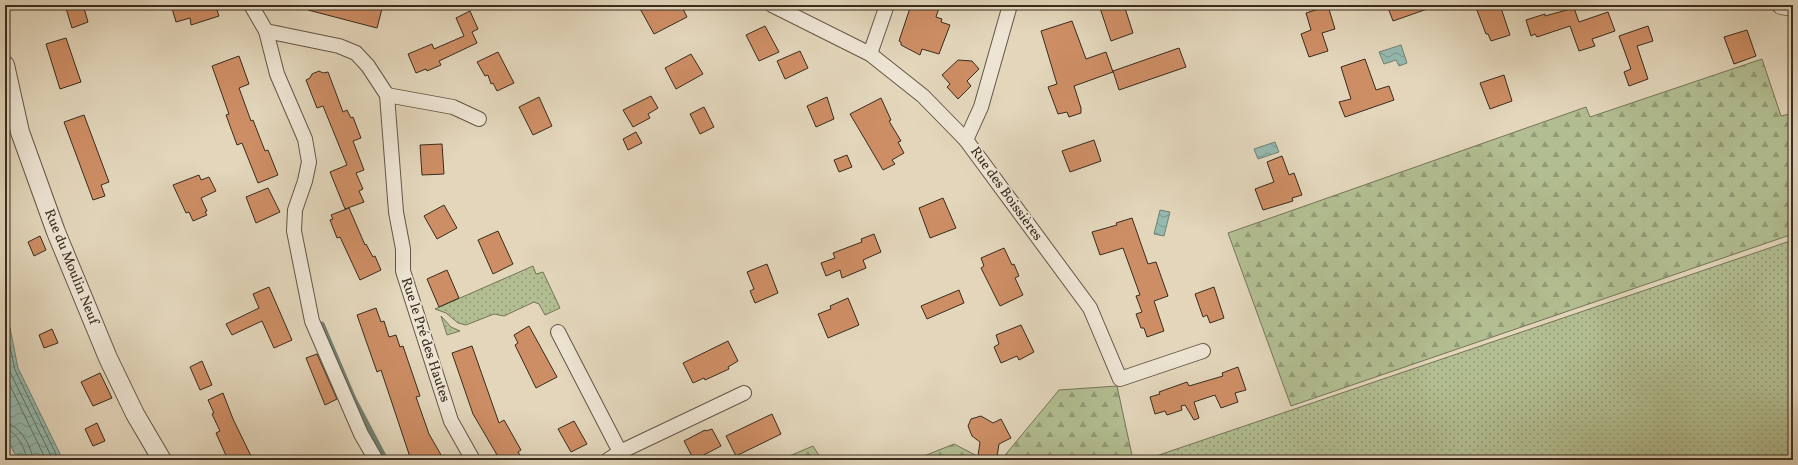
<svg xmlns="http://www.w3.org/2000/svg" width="1798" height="465" font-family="Vollkorn,serif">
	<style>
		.grass { fill: url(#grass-dots); stroke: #757558 }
		.forest { fill: url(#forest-firs); stroke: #757558 }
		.water { fill: url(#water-waves); stroke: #708174 }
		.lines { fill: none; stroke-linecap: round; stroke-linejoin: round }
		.shore { stroke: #667266; stroke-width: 1 }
		.stream { stroke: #708174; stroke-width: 5 }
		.building { fill: #ce8e65; stroke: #382c1e }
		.minor-casing { stroke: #635645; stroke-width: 16 }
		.tertiary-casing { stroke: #635645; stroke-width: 20 }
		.minor { stroke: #ede4d3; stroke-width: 14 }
		.tertiary { stroke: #ede4d3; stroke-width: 18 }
		.labels { text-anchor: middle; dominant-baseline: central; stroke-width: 3.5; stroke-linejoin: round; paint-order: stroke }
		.street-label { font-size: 14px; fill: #382c1e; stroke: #ede4d3 }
	</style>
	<defs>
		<pattern id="grass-dots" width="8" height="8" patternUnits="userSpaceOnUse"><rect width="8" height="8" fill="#b2be91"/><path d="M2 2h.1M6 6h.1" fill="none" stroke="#929b76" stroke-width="1.8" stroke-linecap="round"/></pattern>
		<pattern id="forest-firs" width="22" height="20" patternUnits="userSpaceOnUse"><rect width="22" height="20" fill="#b2be91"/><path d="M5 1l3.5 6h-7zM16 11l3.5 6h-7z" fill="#929b76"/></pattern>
		<pattern id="water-waves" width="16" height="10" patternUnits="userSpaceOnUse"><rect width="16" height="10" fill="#95b9ae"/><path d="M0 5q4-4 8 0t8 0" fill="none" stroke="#7b978d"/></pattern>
	</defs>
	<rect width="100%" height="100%" fill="#e3d6bb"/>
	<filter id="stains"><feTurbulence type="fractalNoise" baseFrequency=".005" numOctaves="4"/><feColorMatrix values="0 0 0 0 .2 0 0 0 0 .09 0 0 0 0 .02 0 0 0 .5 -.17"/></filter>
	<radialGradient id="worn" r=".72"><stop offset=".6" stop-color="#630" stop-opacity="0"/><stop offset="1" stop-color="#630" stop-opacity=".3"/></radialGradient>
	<!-- grass -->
	<g class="grass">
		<path d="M1793 240V460H1156V456Z"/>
		<path d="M533 266 536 274 543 272 560 308 545 315 539 304 534 302 504 316 494 314 466 325 458 323 446 313 435 309Z"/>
		<path d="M441 316 451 327 460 331 447 335Z"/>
	</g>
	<!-- forest -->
	<g class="forest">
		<path d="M1762 59 1781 116 1793 113V234L1291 406 1228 233 1586 107 1590 117Z"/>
		<path d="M1117 386 1133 460H1001L1059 390Z"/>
		<path d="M954 444 985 460H914Z"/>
		<path d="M813 446 822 460H780Z"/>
	</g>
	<!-- water -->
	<g class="water">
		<path d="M1401 45 1407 63 1399 66 1396 60 1384 64 1379 52Z"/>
		<path d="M1275 142 1279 152 1258 159 1254 149Z"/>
		<path d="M1160 210 1170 212 1164 236 1154 234Z"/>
		<path d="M5 303 18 368 63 460H18L5 435Z"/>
	</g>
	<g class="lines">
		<!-- shore -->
		<g class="shore">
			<path d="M5 323 15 370 59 460"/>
			<path d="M5 348 10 372 53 460"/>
			<path d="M5 375 46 460"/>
			<path d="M5 423C19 424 32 447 33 460"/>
			<path d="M5 429C16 430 26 450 27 460"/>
		</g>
		<!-- stream -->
		<path class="stream" d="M322 324 354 399 386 460"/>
	</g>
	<!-- building -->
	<g class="building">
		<path d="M65 5H83L88 22 72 28Z"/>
		<path d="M171 5H222V8L217 10 219 16 191 25 190 18 176 22Z"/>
		<path d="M309 5H383L377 28 308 10Z"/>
		<path d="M638 5H681L687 17 654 34Z"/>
		<path d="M911 5H940L936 17 942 19 941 22 950 25 939 54 922 49 920 55 901 45V42L899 41Z"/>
		<path d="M1099 5H1124L1133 33 1111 41Z"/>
		<path d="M1387 5H1432L1433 7 1393 21Z"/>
		<path d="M1475 5H1500L1510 35 1491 41 1488 34H1486Z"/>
		<path d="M1328 6 1335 29 1322 33 1328 51 1309 57 1301 34 1311 30 1306 13Z"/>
		<path d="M1574 8 1579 22 1608 12 1615 31 1592 39 1595 46 1579 51 1570 26 1537 37 1535 34 1531 36 1526 20 1545 14V16Z"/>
		<path d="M470 11 478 29 472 32 477 43 439 61 441 65 427 71 426 69 416 73 408 54 432 44 434 49 464 36 456 18Z"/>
		<path d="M1072 21 1086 59 1106 52 1113 72 1074 86 1081 108V113L1069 117 1067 112 1058 114 1048 87 1057 84 1041 31Z"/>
		<path d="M765 26 779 52 759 61 746 35Z"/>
		<path d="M1648 26 1653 41 1637 46 1648 79 1629 86 1624 72 1631 69 1619 36Z"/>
		<path d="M1747 30 1756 56 1734 64 1724 37Z"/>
		<path d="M66 38 81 82 60 89 46 44Z"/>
		<path d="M1179 48 1186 67 1119 90 1113 71Z"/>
		<path d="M800 51 808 68 785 79 777 61Z"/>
		<path d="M498 52 514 83 497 91 493 83 491 84 488 75 485 76 477 62Z"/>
		<path d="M691 54 703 74 676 89 665 68Z"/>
		<path d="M239 56 249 84 239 88 251 121 253 120 265 151 268 150 278 175 258 183 242 143 237 145 226 115 229 114 212 66Z"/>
		<path d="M1365 59 1376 90 1389 86 1394 100 1345 117 1339 102 1351 99 1341 67Z"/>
		<path d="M958 60 972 61 979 69 967 81 971 86 958 99 947 87 950 84 942 75Z"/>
		<path d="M319 71 323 73 328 72 343 112 347 110 351 118 353 117 361 138 353 141 364 170 356 173 363 189 359 191 364 202 345 209 330 172 347 165 323 106 317 108 306 80 310 78 312 74Z"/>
		<path d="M1504 75 1512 101 1490 109 1480 83Z"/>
		<path d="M651 96 658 108 648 114 650 118 633 127 623 110Z"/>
		<path d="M539 97 552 126 533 135 519 107Z"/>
		<path d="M827 97 834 119 816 127 807 106Z"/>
		<path d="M881 98 891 120 889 121 901 141 898 142 904 153 892 160 895 164 883 170 850 114Z"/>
		<path d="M704 107 714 127 700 134 690 114Z"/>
		<path d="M84 115 109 182 101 185 105 196 93 200 64 122Z"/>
		<path d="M636 132 642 143 628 150 623 139Z"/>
		<path d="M1094 140 1101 161 1070 172 1062 151Z"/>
		<path d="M442 144 444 174 422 175 420 145Z"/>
		<path d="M847 155 852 167 839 172 834 160Z"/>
		<path d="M1282 156 1289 175 1294 173 1302 195 1292 198 1293 201 1263 210 1255 189 1274 182 1267 162Z"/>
		<path d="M199 175 201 180 209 177 216 191 201 198 207 211 205 212 207 215 193 221 189 212 186 213 173 185Z"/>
		<path d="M268 188 280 212 256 223 246 197Z"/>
		<path d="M943 198 956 228 930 238 919 208Z"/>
		<path d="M444 205 457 228 437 239 424 216Z"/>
		<path d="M349 208 365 245 366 244 373 257 375 256 381 270 360 280 340 237 337 238 330 220 333 219 331 215Z"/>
		<path d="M1132 218 1148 264 1156 262 1168 296 1154 301 1164 331 1147 337 1144 328H1141L1136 314 1142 312 1136 296 1140 295 1123 248 1100 255 1092 232 1117 225 1116 223Z"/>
		<path d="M498 231 513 264 493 274 478 240Z"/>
		<path d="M874 234 881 252 863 260 866 268 842 278 840 270 826 276 821 263 835 258 833 253 862 242 861 239Z"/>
		<path d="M40 236 46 250 34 256 28 242Z"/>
		<path d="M1004 248 1012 265 1014 264 1019 276 1015 278 1023 295 1000 306 981 268 984 266 981 258Z"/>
		<path d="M767 264 778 293 755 303 750 291 754 289 747 272Z"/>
		<path d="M447 270 459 298 439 307 427 279Z"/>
		<path d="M269 287 292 340 274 348 262 321 232 335 226 324 259 308 253 294Z"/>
		<path d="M1214 287 1224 318 1210 323 1207 315 1203 317 1195 294Z"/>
		<path d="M959 290 964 303 927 319 921 306Z"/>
		<path d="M848 298 859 325 828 338 818 314 831 309 830 306Z"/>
		<path d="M376 308 381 322 384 321 389 337 396 335 400 347 403 346 420 396 416 397 429 434 444 460H411L381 370 377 372 357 315Z"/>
		<path d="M1021 325 1034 352 1019 360 1017 356 1001 363 994 347 999 344 996 335Z"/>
		<path d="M529 326 557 377 536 388 515 345 518 343 514 335Z"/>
		<path d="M52 329 58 343 44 348 39 335Z"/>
		<path d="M728 341 738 361 728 367 729 369 705 380 704 378 693 383 683 363Z"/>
		<path d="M472 346 499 423 504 420 521 450 518 452 523 460H500L473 414 452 353Z"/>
		<path d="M317 354 337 399 325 405 306 358Z"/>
		<path d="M202 361 212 385 200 390 190 367Z"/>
		<path d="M1238 367 1246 390 1235 393 1238 402 1221 408 1215 395 1194 402 1199 418 1194 420 1185 405 1181 406 1182 410 1167 415 1165 411 1155 414 1150 397 1160 394 1159 392 1187 382 1189 386 1223 376 1222 373Z"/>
		<path d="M100 373 112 398 93 406 81 382Z"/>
		<path d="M223 393 233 419 253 460H228L216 433 220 431 212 414 214 413 208 400Z"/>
		<path d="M772 414 781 434 736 456 726 436Z"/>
		<path d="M981 416 993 423 1001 419 1011 438 999 444 997 457 978 456 980 442 972 436 968 426 971 419Z"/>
		<path d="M574 421 587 444 571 452 558 429Z"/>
		<path d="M97 423 105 441 93 446 85 429Z"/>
		<path d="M712 429 721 446 694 460 684 441 705 430 706 431Z"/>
	</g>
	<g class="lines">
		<!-- minor casing -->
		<g class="minor-casing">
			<g id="minor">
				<path d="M251 5 266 31 277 74 305 139 309 162 305 181 295 210 294 231 312 321 361 434 376 460"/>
				<path d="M772 5 870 54 923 96 966 140 1090 308 1120 379 1203 351"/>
				<path d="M266 31 339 46 356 53 368 66 387 95 396 212 403 249V271L451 421 473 460"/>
				<path d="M870 54 887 5"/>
				<path d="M387 95 453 107 479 119"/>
				<path d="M966 140 981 107 1010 5"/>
				<path d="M558 332 620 452"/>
				<path d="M608 460 622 451 744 393"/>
			</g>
		</g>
		<!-- tertiary casing -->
		<g class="tertiary-casing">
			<g id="tertiary">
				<path d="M1781 5 1793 7"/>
				<path d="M5 65 20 132 56 232 108 358 135 414 162 460"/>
			</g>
		</g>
		<!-- minor -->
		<use href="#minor" class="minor"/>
		<!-- tertiary -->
		<use href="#tertiary" class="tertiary"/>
	</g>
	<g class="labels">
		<!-- street labels -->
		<g class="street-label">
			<text transform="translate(1006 194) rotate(54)">Rue des Boissières</text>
			<text transform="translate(71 267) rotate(68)">Rue du Moulin Neuf</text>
			<text transform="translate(425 340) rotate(72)">Rue le Pré des Hautes</text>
		</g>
	</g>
	<!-- margin -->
	<rect width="1798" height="465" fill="none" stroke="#e3d6bb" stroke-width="20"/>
	<rect x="6" y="6" width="1786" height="453" fill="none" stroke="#382c1e" stroke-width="2"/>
	<rect x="10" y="10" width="1778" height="445" fill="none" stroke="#382c1e"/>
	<rect width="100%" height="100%" filter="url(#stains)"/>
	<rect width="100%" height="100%" fill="url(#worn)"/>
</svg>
